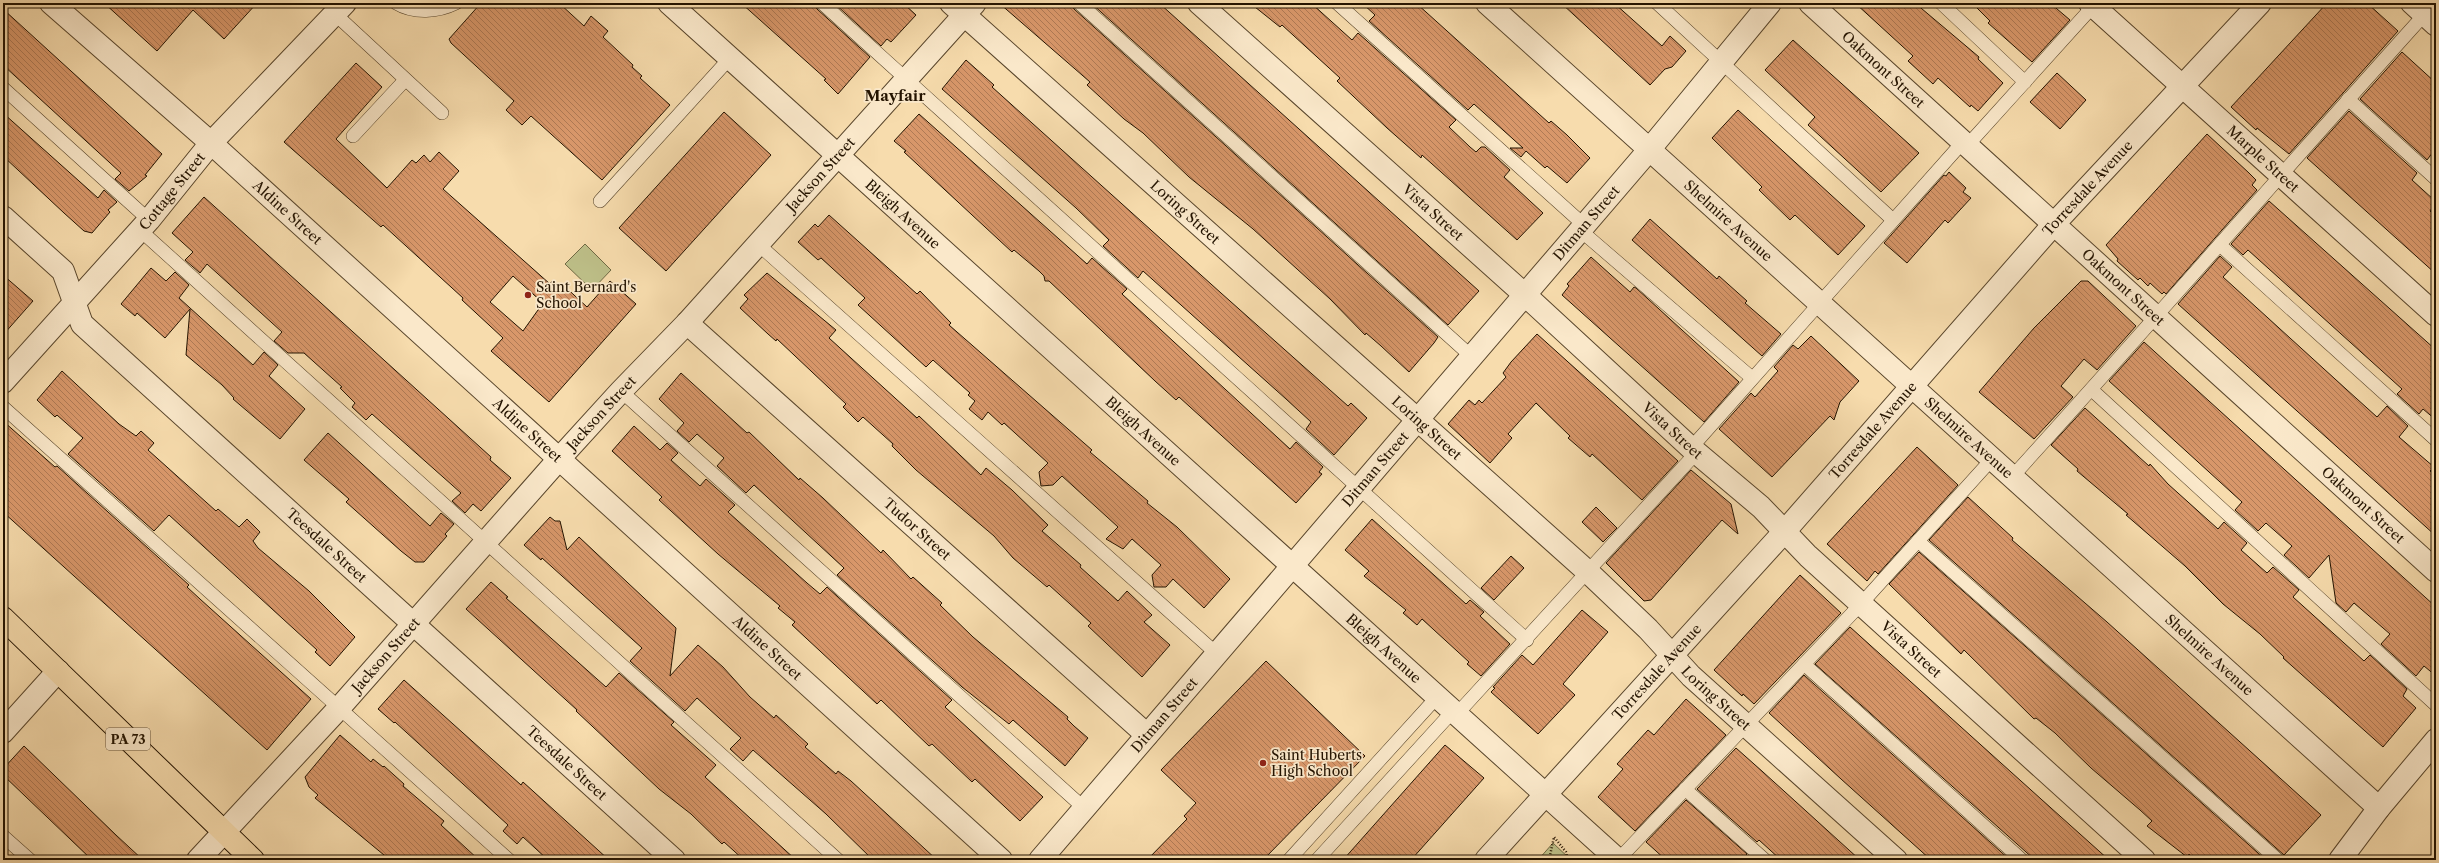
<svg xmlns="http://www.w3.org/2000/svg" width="2439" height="863" font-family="'Libre Caslon Text',serif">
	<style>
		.green { fill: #bec089; stroke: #706a44 }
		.building { fill: url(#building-back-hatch); stroke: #231300; fill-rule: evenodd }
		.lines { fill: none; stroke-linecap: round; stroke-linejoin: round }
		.service-casing { stroke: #58452b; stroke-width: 14 }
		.minor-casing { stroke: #58452b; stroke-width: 24 }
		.tertiary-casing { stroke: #58452b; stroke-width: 24 }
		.primary-casing { stroke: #231300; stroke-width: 24 }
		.path { stroke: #231300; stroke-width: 2.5; stroke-dasharray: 1 2; stroke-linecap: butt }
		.service { stroke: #fae8ca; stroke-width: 13 }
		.minor { stroke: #fae8ca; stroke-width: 22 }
		.tertiary { stroke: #fae8ca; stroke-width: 22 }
		.primary { stroke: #f7dcad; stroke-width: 22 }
		.poi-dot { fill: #8f2418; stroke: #fae8ca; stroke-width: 1.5 }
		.labels { text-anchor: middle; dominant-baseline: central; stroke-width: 3.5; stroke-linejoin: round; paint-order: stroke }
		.shield { fill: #fae8ca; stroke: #64533d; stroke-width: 1 }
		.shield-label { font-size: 13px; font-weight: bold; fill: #231300 }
		.street-label { font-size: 14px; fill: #231300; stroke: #fae8ca }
		.poi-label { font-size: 14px; fill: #231300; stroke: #fae8ca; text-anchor: start }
		.neighbourhood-label { font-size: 15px; font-weight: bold; fill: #231300; stroke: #fae8ca }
	</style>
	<defs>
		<pattern id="building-back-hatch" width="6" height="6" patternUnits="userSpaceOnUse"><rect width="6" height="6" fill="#d8976a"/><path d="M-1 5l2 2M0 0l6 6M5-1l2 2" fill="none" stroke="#af7a55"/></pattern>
	</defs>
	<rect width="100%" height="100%" fill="#f7dcad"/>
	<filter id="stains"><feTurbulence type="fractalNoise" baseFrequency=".005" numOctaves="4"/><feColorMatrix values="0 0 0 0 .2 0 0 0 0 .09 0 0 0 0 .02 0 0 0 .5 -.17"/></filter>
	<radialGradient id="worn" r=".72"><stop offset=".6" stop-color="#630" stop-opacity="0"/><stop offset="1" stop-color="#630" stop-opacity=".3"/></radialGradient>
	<!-- green -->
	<g class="green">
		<path d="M585 244 611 270 592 290 565 264Z"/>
		<path d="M1553 843 1571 860H1538Z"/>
	</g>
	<!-- building -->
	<g class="building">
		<path d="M104 3H257L224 39 193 10 157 51Z"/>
		<path d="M481 3H559L584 26 591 16 608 31 603 37 633 65 632 67 642 76 640 78 670 105 602 180 531 116 522 125 506 110 514 101 451 43 449 39Z"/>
		<path d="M741 3H814L817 9 870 57 838 94 824 80 826 79Z"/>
		<path d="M834 3H903L916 15 891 42 887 39 881 46Z"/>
		<path d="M999 3H1071L1074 9 1438 337 1434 343 1409 372 1381 346 1366 333 1365 335 1330 299 1253 229 1189 177 1143 133 1124 119 1087 85 1090 82Z"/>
		<path d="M1091 3H1159L1479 291 1448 325Z"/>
		<path d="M1250 3H1311L1352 40 1358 33 1456 120 1449 127 1470 147 1476 152 1481 147H1485L1510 170 1504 177 1543 213 1517 240 1422 155 1421 158 1387 128 1337 81 1340 78 1282 25 1280 27Z"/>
		<path d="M1362 3H1416L1549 123 1551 121 1567 135 1590 158 1567 183 1547 166 1545 168 1526 151 1521 157 1510 148H1523L1474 104 1468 110 1369 21 1375 15Z"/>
		<path d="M1561 3H1614L1662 46 1670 36 1686 51 1672 67 1665 69 1650 85Z"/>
		<path d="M1855 3H1915L1979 57 1978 59 2003 83 1978 111 1971 105 1970 107 1938 78 1933 84 1908 61 1913 56Z"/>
		<path d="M1972 3H2050L2070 20 2032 62 1988 23 1990 21Z"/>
		<path d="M2327 3H2367L2398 31 2289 154 2257 128 2256 130 2231 107Z"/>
		<path d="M3 9 162 154 145 175 147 176 129 191 115 179 121 173 3 65Z"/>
		<path d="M1793 40 1919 153 1881 192 1808 125 1815 117 1765 70Z"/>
		<path d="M2402 52 2436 83V148L2427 160 2360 99Z"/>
		<path d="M966 60 994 85 992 87 1221 293 1348 406 1351 403 1367 418 1334 455 1306 429 1311 422 1286 399 1143 271 1138 278 1103 246 1109 240 1076 208 942 89Z"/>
		<path d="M356 63 382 87 336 139 387 188 412 160 416 163 424 155 430 162 439 152 459 171 443 189 550 284 552 281 558 286 561 283 587 307 610 281 636 304 549 402 491 351 503 338 462 300 463 298 383 225 381 227 284 142ZM513 276 543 303 523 331 490 302Z"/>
		<path d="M2057 73 2086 100 2060 129 2030 102Z"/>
		<path d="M1738 110 1865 226 1838 255 1795 215 1790 220 1759 190 1762 187 1712 138Z"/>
		<path d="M2349 111 2417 173 2412 180 2434 200 2432 202 2435 204 2430 211 2436 217V274L2307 158Z"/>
		<path d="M724 112 771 155 666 271 619 228Z"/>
		<path d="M3 113 98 198 104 190 117 202 108 210 110 212 92 233 84 231 64 213 3 156Z"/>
		<path d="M919 114 1087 264 1092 258 1127 289 1122 294 1290 449 1296 442 1323 467 1319 472 1322 474 1296 503 1179 397 1176 400 1155 381 1049 281H1045L1044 276 1039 271 1014 250 1012 252 904 152 906 151 894 141Z"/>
		<path d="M2207 134 2249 173 2256 180 2252 185 2257 190 2166 294 2164 292 2162 294 2150 283 2148 286 2140 278 2138 280 2117 261 2118 259 2106 245Z"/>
		<path d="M1949 172 1966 188 1963 192 1971 198 1948 223 1945 220 1907 263 1884 243 1944 175 1946 176Z"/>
		<path d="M204 197 491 457 490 460 511 478 481 511 473 504 465 513 452 501 461 493 372 414 366 420 352 407 355 403 340 388 342 387 304 353H288L274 341 282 332 207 264 200 273 185 260 193 252 172 233Z"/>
		<path d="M2269 201 2436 350V420L2423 409 2419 414 2397 394 2402 389 2248 250 2243 255 2231 244Z"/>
		<path d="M829 215 917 294 920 291 951 323 949 325 1092 450 1090 452 1148 501 1147 503 1177 527 1230 579 1204 608 1173 579 1166 587H1154L1152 575 1161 565 1132 539 1123 549 1106 539 1118 527 1062 476 1053 485 1041 486 1039 472 1048 463 1004 423 1002 425 988 412 982 420 969 409 975 401 968 395 970 393 933 360 926 367 858 305 865 298 821 258 818 260 798 242 815 224 818 227Z"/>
		<path d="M1650 219 1717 279 1719 276 1747 301 1745 303 1781 334 1762 356 1632 240Z"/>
		<path d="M2220 256 2232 267 2223 277 2346 389 2377 417 2387 406 2408 426 2399 437 2434 467 2430 471 2436 476V536L2178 304Z"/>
		<path d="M1591 257 1630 292 1634 287 1636 288 1739 382 1704 422 1562 295 1569 286 1567 284Z"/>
		<path d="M151 268 166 281 175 272 189 285 179 298 253 365 264 352 278 365 269 376 305 409 280 439 233 399 234 398 222 385 186 355 190 309 165 338 137 313 135 316 121 304Z"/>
		<path d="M767 273 836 330 829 338 917 418 919 416 981 475 986 468 1012 490 1048 525 1042 531 1081 565 1080 567 1118 601 1127 591 1152 615 1144 622 1170 645 1142 677 1088 626 1091 623 1049 585 1047 587 1013 558 994 536 916 470 892 446 893 444 863 417 858 422 843 407 846 404 777 339 776 341 768 334 740 308 748 299 744 295Z"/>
		<path d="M3 275 33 301 3 335Z"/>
		<path d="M2081 281H2088L2136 326 2097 370 2084 359 2061 386 2073 397 2034 439 1979 392 2034 328Z"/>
		<path d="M1537 334 1678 461 1642 500 1592 454 1590 457 1568 438 1570 436 1536 403 1508 434 1512 438 1490 463 1448 424 1469 400 1475 405 1479 400 1482 403 1506 377 1503 373 1511 362Z"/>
		<path d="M1811 336 1859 381 1840 402 1834 420 1830 416 1772 477 1719 429 1751 393 1755 397 1778 371 1774 367 1793 345 1798 349Z"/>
		<path d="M2144 342 2436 607V676L2424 666 2416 676 2381 644 2390 634 2354 603 2346 612 2336 603 2329 555 2309 578 2284 555 2292 546 2266 523 2258 531 2235 510 2242 502 2109 381Z"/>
		<path d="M62 371 119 424 136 436 141 431 154 443 148 450 216 511 218 509 239 527 247 519 260 532 253 541 258 548 309 591 355 637 330 666 315 652 317 650 169 515 154 531 68 454 83 438 57 415 55 417 37 400Z"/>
		<path d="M681 373 747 433 749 432 799 480 800 478 823 498 881 553 883 550 911 579 913 577 942 603 940 605 973 637 1068 717 1067 719 1074 726 1088 738 1065 766 1013 720 1009 724 962 687 837 575 844 568 754 485 746 493 717 466 724 458 697 434 689 442 677 431 684 423 659 399Z"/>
		<path d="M2085 408 2149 466 2150 464 2168 484 2218 529 2224 522 2247 543 2241 550 2267 573 2273 567 2299 590 2293 597 2364 661 2370 655 2407 689 2403 696 2416 708 2383 747 2283 658 2284 657 2260 634 2223 604 2185 566 2126 515 2128 514 2077 471 2078 469 2051 445Z"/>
		<path d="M3 421 55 467 57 466 189 585 187 587 200 599 311 699 267 750 3 512Z"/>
		<path d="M634 426 660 450 667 443 678 453 671 460 700 486 706 479 735 505 728 512 807 583 820 594 827 587 952 700 945 707 1043 797 1020 821 975 779 972 782 932 744 929 746 881 700 877 704 792 625 795 622 778 608 780 606 718 554 659 500 662 497 612 451Z"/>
		<path d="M328 433 430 526 441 513 454 524 445 534 447 536 424 562H415L401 551 346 502 349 499 304 460Z"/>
		<path d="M1917 447 1958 485 1878 574 1875 571 1867 581 1827 544Z"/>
		<path d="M1691 470 1731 504 1738 534 1722 520 1651 600 1644 601 1606 563Z"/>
		<path d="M1968 497 2013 538 2012 540 2107 622 2321 815 2284 855 1929 540Z"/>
		<path d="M1596 507 1617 528 1603 542 1582 522Z"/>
		<path d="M550 517 555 521H560L567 550 579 537 676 628 670 676 698 645 723 667 750 697 774 718 776 715 808 744 805 747 821 761 836 774 838 771 851 781 937 860H873L826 814 753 750 743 761 730 749 741 738 697 698 685 711 630 661 642 648 542 558 541 560 524 545Z"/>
		<path d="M1372 519 1466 604 1470 600 1484 612 1480 616 1510 644 1481 676 1467 664 1469 662 1422 619 1417 625 1403 613 1406 610 1364 576 1369 571 1345 550Z"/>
		<path d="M1919 552 2266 860H2195L2189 854 2187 857 2147 826 2152 821 2140 810 2091 768 2055 733 2036 718 2034 719 1964 650 1961 654 1889 584Z"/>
		<path d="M1511 556 1524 568 1494 600 1481 588Z"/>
		<path d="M1800 575 1841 613 1754 704 1743 694 1742 696 1714 670Z"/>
		<path d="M491 582 508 597 506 598 606 687 619 673 674 722 671 725 716 765 705 777 796 860H744L724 842 722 844 691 814 659 789 576 711 577 710 466 609Z"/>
		<path d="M1582 610 1608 632 1563 684 1575 695 1538 734 1491 692 1495 688 1493 687 1522 655 1533 665Z"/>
		<path d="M1850 627 2041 799 2109 860H2035L1815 664Z"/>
		<path d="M1266 661 1365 756 1263 860H1147L1187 819 1184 816 1196 803 1161 770Z"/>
		<path d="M1804 675 2010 860H1931L1841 779 1769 713Z"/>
		<path d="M404 680 521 785 523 782 609 860H548L523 837 517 844 503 831 508 825 395 722 394 723 378 709Z"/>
		<path d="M1686 699 1726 735 1635 831 1598 797 1623 769 1617 764 1648 730 1654 735Z"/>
		<path d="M340 735 371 762 373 759 383 767 384 766 404 784 403 786 444 821 441 825 479 860H390L315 798 318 795 309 787 305 777Z"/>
		<path d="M1445 745 1484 778 1411 860H1343Z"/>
		<path d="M24 746 116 835 143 860H92L3 775V769Z"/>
		<path d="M1736 748 1763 772 1860 860H1781L1759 840 1757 842 1697 789Z"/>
		<path d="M1686 800 1747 854 1741 860H1666L1646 842Z"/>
	</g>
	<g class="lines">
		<!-- service casing -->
		<g class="service-casing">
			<g id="service">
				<path d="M396 3C414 14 438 12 456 3"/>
				<path d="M822 3 1527 640"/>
				<path d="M1079 3 1471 356"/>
				<path d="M1337 3 1584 225"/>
				<path d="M1657 3 1893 220"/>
				<path d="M1941 3 2025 82"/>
				<path d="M335 14 442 113"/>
				<path d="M3 88 149 220"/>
				<path d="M2348 99 2436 179"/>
				<path d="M353 136 405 80"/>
				<path d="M1966 147 2096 3"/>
				<path d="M600 201 730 58"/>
				<path d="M140 230 838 860"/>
				<path d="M1580 230 1752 378"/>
				<path d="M759 245 1217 654"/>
				<path d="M2220 245 2436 440"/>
				<path d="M2092 390 2436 705"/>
				<path d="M621 391 1084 808"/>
				<path d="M3 407 509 860"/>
				<path d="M1691 448 1962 143"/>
				<path d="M2012 477C2151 324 2286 168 2424 15"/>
				<path d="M1918 541 2278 860"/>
				<path d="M1804 664 2022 860"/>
				<path d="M1457 714 1697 452"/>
				<path d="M1685 789 1765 860"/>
				<path d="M3 836 30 860"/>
				<path d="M1289 860 1437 697"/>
				<path d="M1317 860 1453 711"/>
				<path d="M1618 860 1861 604 1992 459"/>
			</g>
		</g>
		<!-- minor casing -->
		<g class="minor-casing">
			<g id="minor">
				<path id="s1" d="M51 3 211 143 1001 860"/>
				<path id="s2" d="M669 3 1618 860"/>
				<path id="s3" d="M951 3 1588 572 1648 629 1691 676 1896 860"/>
				<path id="s4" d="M1199 3 1524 294 1691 448 1761 507 1808 556 2144 860"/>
				<path id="s5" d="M1487 3 2379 808"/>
				<path id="s6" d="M1810 3 2436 571"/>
				<path id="s7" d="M2090 3 2436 315"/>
				<path d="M2412 3 2436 25"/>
				<path id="s8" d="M3 217 63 271 82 324 674 860"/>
				<path id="s9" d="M687 323 1147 735"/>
				<path id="s10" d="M3 382 149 220 211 143 345 3"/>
				<path d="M3 732 58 671"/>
				<path id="s11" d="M198 860 340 707 559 459 621 391 687 323 975 3"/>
				<path id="s12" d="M1040 860 1649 150 1770 3"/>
				<path d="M2340 860 2379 808 2436 740"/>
			</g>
		</g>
		<!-- tertiary casing -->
		<g class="tertiary-casing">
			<g id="tertiary">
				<path id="s13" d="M1486 860 1784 532 2053 225 2260 3"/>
			</g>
		</g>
		<!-- primary casing -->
		<g class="primary-casing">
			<path id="primary" d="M3 618 253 860"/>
		</g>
		<!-- path -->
		<path class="path" d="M1549 860 1554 837 1566 852 1568 860"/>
		<!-- service -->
		<use href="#service" class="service"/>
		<!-- minor -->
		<use href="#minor" class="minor"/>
		<!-- tertiary -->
		<use href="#tertiary" class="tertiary"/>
		<!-- primary -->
		<use href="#primary" class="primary"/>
	</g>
	<!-- markers -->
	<g class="poi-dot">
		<circle cx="528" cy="295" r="4"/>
		<circle cx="1263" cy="763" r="4"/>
	</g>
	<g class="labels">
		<!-- shield labels -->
		<rect class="shield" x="106" y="728" width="44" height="22" rx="3"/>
		<g class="shield-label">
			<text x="128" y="739">PA 73</text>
		</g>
		<!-- street labels -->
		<g class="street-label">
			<text stroke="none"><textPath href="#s6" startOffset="99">Oakmont Street</textPath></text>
			<text stroke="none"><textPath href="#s7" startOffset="233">Marple Street</textPath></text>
			<text stroke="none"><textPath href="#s11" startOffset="926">Jackson Street</textPath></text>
			<text stroke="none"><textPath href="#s13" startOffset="902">Torresdale Avenue</textPath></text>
			<text stroke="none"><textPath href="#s10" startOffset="255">Cottage Street</textPath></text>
			<text stroke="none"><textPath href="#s4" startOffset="314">Vista Street</textPath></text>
			<text stroke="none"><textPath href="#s1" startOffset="316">Aldine Street</textPath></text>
			<text stroke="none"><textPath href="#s3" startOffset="314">Loring Street</textPath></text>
			<text stroke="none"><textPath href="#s2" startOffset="315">Bleigh Avenue</textPath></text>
			<text stroke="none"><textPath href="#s5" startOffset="325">Shelmire Avenue</textPath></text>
			<text stroke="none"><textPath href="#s12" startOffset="839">Ditman Street</textPath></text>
			<text stroke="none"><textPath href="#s6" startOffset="423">Oakmont Street</textPath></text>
			<text stroke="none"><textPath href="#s11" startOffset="602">Jackson Street</textPath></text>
			<text stroke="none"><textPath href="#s3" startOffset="638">Loring Street</textPath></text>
			<text stroke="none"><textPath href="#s1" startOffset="640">Aldine Street</textPath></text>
			<text stroke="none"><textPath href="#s4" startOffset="638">Vista Street</textPath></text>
			<text stroke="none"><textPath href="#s13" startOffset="578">Torresdale Avenue</textPath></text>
			<text stroke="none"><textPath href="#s2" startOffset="639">Bleigh Avenue</textPath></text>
			<text stroke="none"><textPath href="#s5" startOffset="649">Shelmire Avenue</textPath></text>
			<text stroke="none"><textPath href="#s12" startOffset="515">Ditman Street</textPath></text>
			<text stroke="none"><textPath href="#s6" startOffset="747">Oakmont Street</textPath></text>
			<text stroke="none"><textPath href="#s9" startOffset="309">Tudor Street</textPath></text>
			<text stroke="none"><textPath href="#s8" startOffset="467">Teesdale Street</textPath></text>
			<text stroke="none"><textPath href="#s1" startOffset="964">Aldine Street</textPath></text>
			<text stroke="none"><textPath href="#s2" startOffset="963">Bleigh Avenue</textPath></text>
			<text stroke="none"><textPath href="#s4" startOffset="962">Vista Street</textPath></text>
			<text stroke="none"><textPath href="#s11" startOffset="278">Jackson Street</textPath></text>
			<text stroke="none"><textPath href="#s5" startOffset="973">Shelmire Avenue</textPath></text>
			<text stroke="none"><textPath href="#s13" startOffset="254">Torresdale Avenue</textPath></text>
			<text stroke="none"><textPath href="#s3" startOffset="1034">Loring Street</textPath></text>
			<text stroke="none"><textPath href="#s12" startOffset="191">Ditman Street</textPath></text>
			<text stroke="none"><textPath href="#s8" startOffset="791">Teesdale Street</textPath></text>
		</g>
		<!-- poi labels -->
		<g class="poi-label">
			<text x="536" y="287">Saint Bernard's<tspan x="536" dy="16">School</tspan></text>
			<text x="1271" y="755">Saint Huberts<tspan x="1271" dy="16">High School</tspan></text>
		</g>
		<!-- neighbourhood labels -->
		<g class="neighbourhood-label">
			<text x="895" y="95">Mayfair</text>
		</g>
	</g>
	<!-- margin -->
	<rect width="2439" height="863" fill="none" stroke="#f7dcad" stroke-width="16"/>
	<rect x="4" y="4" width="2431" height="855" fill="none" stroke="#231300" stroke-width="2"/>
	<rect x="8" y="8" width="2423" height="847" fill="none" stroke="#231300"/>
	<rect width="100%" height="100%" filter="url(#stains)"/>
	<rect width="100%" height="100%" fill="url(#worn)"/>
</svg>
